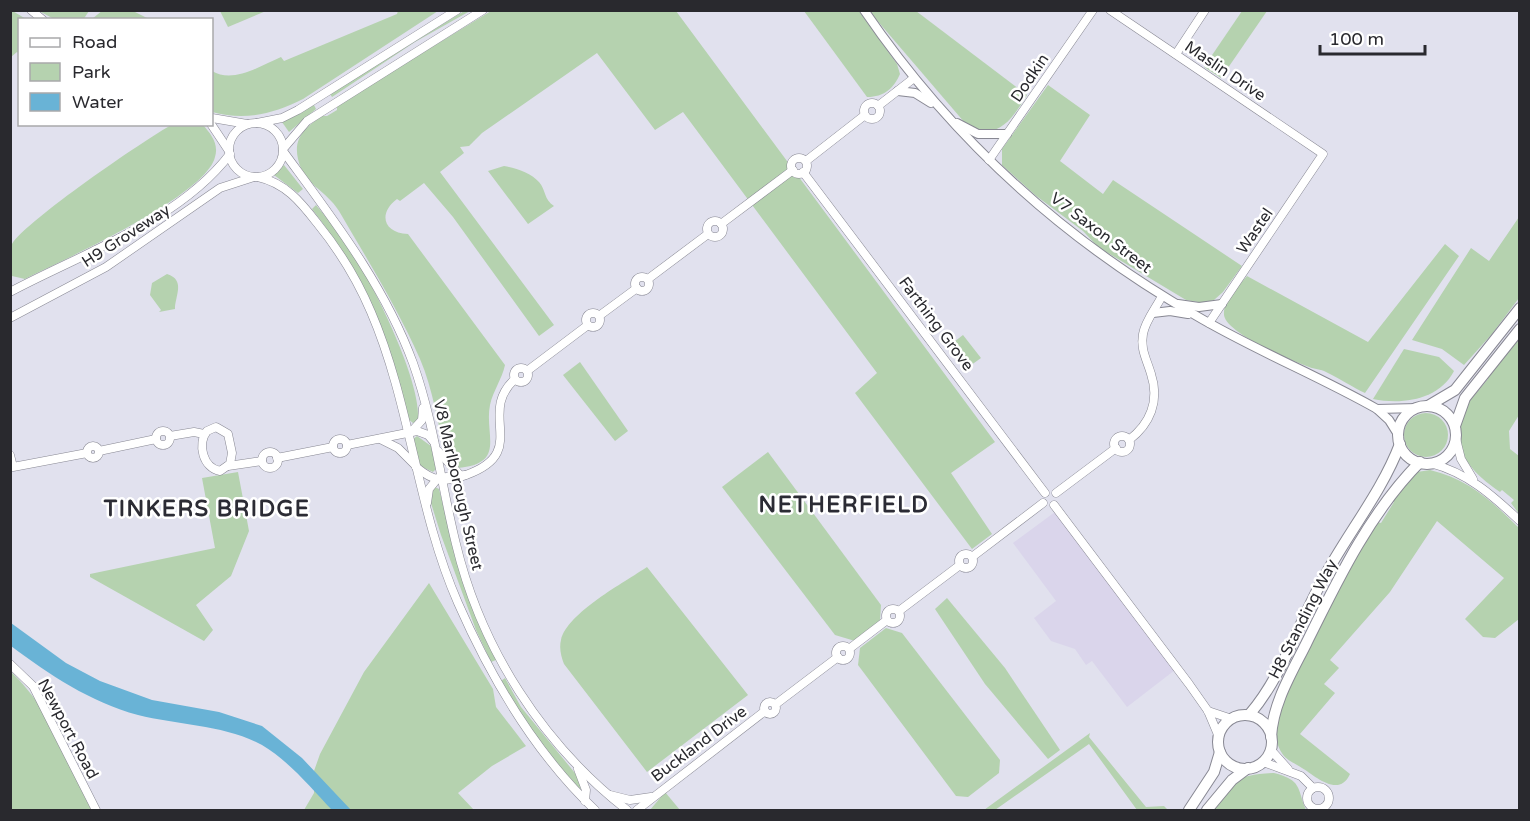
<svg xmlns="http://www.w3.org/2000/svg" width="1530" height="821" font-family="'Varela Round',sans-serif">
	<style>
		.commercial { fill: #dad5eb }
		.green { fill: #b5d2af }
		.water { fill: #69b3d6 }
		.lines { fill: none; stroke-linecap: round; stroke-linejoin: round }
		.tertiary-casing { stroke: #888893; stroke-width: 9 }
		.secondary-casing { stroke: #888893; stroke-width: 10 }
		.trunk-casing { stroke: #888893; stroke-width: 12 }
		.tertiary { stroke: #fff; stroke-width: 8 }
		.secondary { stroke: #fff; stroke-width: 8 }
		.trunk { stroke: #fff; stroke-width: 10 }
		.labels { text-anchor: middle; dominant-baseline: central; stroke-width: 5; stroke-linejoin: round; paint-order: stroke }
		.street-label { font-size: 16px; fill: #29292e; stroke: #fff }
		.district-label { font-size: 22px; font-weight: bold; letter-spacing: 1.5px; fill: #2b2b34; stroke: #fff }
	</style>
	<rect width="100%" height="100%" fill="#e1e1ee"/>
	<!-- commercial -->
	<path class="commercial" d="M1055 512 1175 670 1127 707 1092 661 1086 665 1075 649 1051 641 1034 618 1056 601 1013 543Z"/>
	<!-- green -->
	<g class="green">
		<path d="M11 10 26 19 20 20 19 53 17 52 11 57Z"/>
		<path d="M103 10 133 11 149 19H92Z"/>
		<path d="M39 11H89L83 20 54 19Z"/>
		<path d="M220 11H266L228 27Z"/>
		<path d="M398 11H438L303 99C273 114 245 121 212 112V71C233 84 260 66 281 57L284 61 397 14Z"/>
		<path d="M464 11H470L415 42 332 97 330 94Z"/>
		<path d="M491 11H676L995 442 951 473 992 534 972 549 855 393 877 373 683 112 655 130 597 53 482 133 469 146 460 147 464 153 440 172 554 325 539 336 453 217 424 183 400 201 397 199C378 213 383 233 408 234L505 365C502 379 493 391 490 405 484 435 507 464 457 468L446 456C438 425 433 389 420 359 398 309 367 259 339 211 327 191 303 184 298 159 293 137 306 127 322 116H327L337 110V105Z"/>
		<path d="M804 11H859L897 64 900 74C894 88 884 97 867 97Z"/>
		<path d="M869 11H916L1027 95C1011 121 996 143 965 123Z"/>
		<path d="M1242 11H1267L1221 78 1204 67Z"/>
		<path d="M1048 85 1090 115 1060 161 1103 194 1113 180 1242 266 1223 292 1214 300 1204 303 1186 300 1098 247 1083 231 1035 195 1002 165V149Z"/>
		<path d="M314 105 316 109 289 132 282 122Z"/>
		<path d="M173 124 203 125C211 134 219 144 215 157 206 196 63 260 25 279L12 276C9 268 8 251 12 244 27 220 144 140 173 124Z"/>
		<path d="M284 165 303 189 298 193 274 175Z"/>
		<path d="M504 166C516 168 531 173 539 182 546 190 544 200 554 206L528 224 488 171Z"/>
		<path d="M316 205C326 217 336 229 345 241 369 275 422 380 418 420L413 423 408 419C386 335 366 278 312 209Z"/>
		<path d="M1519 217V298L1492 334 1464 365 1442 349 1412 340 1471 248 1489 261Z"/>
		<path d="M1445 244 1459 256 1365 393C1352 387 1341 379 1326 372 1321 369 1314 369 1309 367 1291 361 1226 333 1224 315 1223 300 1238 287 1247 276L1368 342Z"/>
		<path d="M167 274C186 280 175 296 175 309L159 312 161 310 150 295 152 283Z"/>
		<path d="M963 335 981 358 967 368 950 345Z"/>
		<path d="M1519 335V415L1509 431 1510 449 1519 456V514L1511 503 1514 500 1502 490 1500 492C1459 463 1450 443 1470 396L1473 397 1488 379 1486 376Z"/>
		<path d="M1404 349 1439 357 1454 371C1439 400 1402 405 1373 399Z"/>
		<path d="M580 362 628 431 615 441 563 375Z"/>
		<circle cx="1426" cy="435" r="22"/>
		<path d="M417 436 431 446 436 469 433 472 420 466 413 439Z"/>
		<path d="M768 452 881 605 880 621 855 641 835 635 722 487Z"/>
		<path d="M1430 470C1468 479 1492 501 1519 528V619L1495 638 1483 637 1465 619 1504 578 1437 521 1390 592 1330 660 1339 668 1324 684 1335 693 1300 734 1350 774C1339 799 1314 775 1302 768 1293 762 1286 761 1280 750 1273 736 1276 724 1279 709L1346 574 1377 522 1381 523 1394 502 1392 501 1417 472Z"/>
		<path d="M238 472 249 531 231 576 196 605 213 630 204 641 90 577V574L215 548 202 478Z"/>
		<path d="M435 487 439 489 465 590 496 660 491 662 476 630 441 535 430 500 431 491Z"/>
		<path d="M647 567 748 695 647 772 564 664C561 656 559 648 561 640 567 613 625 582 647 567Z"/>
		<path d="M429 583 493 689 496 707 526 746 492 766 458 793 474 810H304L314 793V771L320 754 364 672Z"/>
		<path d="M947 598 1005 668 1060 750 1048 759 985 684 935 609Z"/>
		<path d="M886 628 902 633 1000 760 999 773 968 797 956 796 858 665 860 648Z"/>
		<path d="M10 671C46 704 75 764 91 810H11Z"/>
		<path d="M505 678 521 707 579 778 581 789C560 779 514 703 501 681Z"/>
		<path d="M1090 733 1089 737 1146 807 1164 806 1168 810H1137L1089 744 995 810H984Z"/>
		<path d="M1274 773C1302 780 1297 788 1306 810H1210C1234 781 1234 775 1274 773Z"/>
		<path d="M665 792 680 810H650Z"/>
	</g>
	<!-- water -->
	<path class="water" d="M11 623 66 663 100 681 152 700 219 712 262 726 302 758 351 810H332C311 788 289 761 262 745 226 725 178 725 138 715 90 702 50 675 11 646Z"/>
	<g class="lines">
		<!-- tertiary casing -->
		<g class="tertiary-casing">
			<g id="tertiary">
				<path d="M31 10 43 20"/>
				<path d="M1110 10 1323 154 1209 323"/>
				<path d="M1176 54 1205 10"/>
				<circle cx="872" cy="111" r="8"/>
				<path d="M878 106 914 78"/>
				<path d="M212 118 247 124"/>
				<path d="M257 123 282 118 298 110 457 10"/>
				<circle cx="256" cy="150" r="27"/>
				<path d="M211 124 229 151"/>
				<path d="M283 149 307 121 483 10"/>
				<path d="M283 151C332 218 384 284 413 363 434 422 441 484 456 544 481 648 542 744 627 810"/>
				<circle cx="799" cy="166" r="8"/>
				<path d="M989 160 1093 10"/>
				<path d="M806 161 865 115"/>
				<path d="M803 172 1045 493"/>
				<path d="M258 177C285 183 300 201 317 223 339 250 357 279 371 312 411 405 417 510 458 603 491 678 535 753 595 810"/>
				<circle cx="715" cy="229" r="8"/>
				<path d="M721 224 793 170"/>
				<circle cx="642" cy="284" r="7"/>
				<path d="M648 279 708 234"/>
				<path d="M10 292C83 253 179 221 230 154"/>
				<circle cx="593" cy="320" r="7"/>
				<path d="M599 316 637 288"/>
				<path d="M10 318 106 267 220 188 254 177"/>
				<circle cx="521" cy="375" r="7"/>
				<path d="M527 371 588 325"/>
				<path d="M216 427 228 434 232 453 230 464 220 471C203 468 197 444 207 431Z"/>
				<circle cx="163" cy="438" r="7"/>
				<path d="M412 431 422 420 423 408"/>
				<path d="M170 436 194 432 204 434"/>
				<circle cx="1122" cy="444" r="8"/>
				<circle cx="340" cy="446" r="7"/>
				<path d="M380 439 398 448 415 465"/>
				<path d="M1456 439 1461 459 1473 479"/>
				<path d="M1129 440C1150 424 1160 401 1151 374 1147 360 1140 349 1143 334 1145 321 1156 308 1162 296"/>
				<path d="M347 445 417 431 428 435 434 442"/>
				<circle cx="93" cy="452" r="6"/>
				<path d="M99 451 156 439"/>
				<path d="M438 451 459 474"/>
				<circle cx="270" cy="460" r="8"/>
				<path d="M10 455 13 467 87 453"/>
				<path d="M277 458 333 447"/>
				<path d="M1430 463C1468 473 1492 495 1520 521"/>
				<path d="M228 466 262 461"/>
				<path d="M416 467C434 482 444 483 466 475 531 452 476 414 515 379"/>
				<path d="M1056 493 1116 448"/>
				<path d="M427 503 429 489 438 478 465 475"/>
				<path d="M1054 505 1189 684 1208 711 1219 737"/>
				<circle cx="966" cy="561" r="7"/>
				<path d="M972 557 1043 503"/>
				<circle cx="893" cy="616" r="7"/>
				<path d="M899 611 960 565"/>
				<circle cx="843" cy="653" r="7"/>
				<path d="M849 649 887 620"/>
				<path d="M10 664 33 686 96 810"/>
				<circle cx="770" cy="708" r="6"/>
				<path d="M776 704 838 657"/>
				<path d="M1208 711 1232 719"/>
				<path d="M1271 750 1288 769"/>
				<path d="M1263 762 1301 776 1313 788"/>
				<path d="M578 769 586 790 585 801"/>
				<circle cx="1318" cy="798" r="11"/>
				<path d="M610 795 630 800 651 797"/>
				<path d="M637 810 765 711"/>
			</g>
		</g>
		<!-- secondary casing -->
		<g class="secondary-casing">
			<g id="secondary">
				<path d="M864 10C950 136 1063 239 1195 315 1254 350 1317 375 1377 409L1389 420 1399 436"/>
				<path d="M898 91 915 93 931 103"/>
				<path d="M957 123 978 134H1007"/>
				<path d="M1178 304 1199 307 1222 304"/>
				<path d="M1153 313 1170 311 1188 314"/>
				<path d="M1377 409 1418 408"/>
			</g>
		</g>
		<!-- trunk casing -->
		<g class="trunk-casing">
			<g id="trunk">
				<path d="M1428 406 1455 390 1520 308"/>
				<circle cx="1427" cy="435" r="29"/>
				<path d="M1455 426 1465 398 1520 329"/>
				<path d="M1249 715C1282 677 1297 627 1321 583 1346 535 1381 494 1400 444"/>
				<circle cx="1245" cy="742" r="27"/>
				<path d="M1271 737C1273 703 1291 674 1306 644 1337 581 1370 512 1420 462"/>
				<path d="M1189 810 1214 772 1220 752"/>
				<path d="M1207 810 1232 780 1248 768"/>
			</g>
		</g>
		<!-- tertiary -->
		<use href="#tertiary" class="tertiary"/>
		<!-- secondary -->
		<use href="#secondary" class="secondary"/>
		<!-- trunk -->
		<use href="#trunk" class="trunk"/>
	</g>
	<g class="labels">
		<!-- street labels -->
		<g class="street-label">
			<text transform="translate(1225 71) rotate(34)">Maslin Drive</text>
			<text transform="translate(1030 78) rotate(-56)">Dodkin</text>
			<text transform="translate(1255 231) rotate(-56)">Wastel</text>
			<text transform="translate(1101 233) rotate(37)">V7 Saxon Street</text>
			<text transform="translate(126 236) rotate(-33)">H9 Groveway</text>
			<text transform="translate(936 324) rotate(53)">Farthing Grove</text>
			<text transform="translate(458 485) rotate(77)">V8 Marlborough Street</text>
			<text transform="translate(1303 619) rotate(-63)">H8 Standing Way</text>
			<text transform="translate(68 729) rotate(62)">Newport Road</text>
			<text transform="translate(699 744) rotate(-37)">Buckland Drive</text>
		</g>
		<!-- district labels -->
		<g class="district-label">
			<text x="844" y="505">NETHERFIELD</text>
			<text x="207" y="509">TINKERS BRIDGE</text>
		</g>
	</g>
	<!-- border -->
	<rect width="1530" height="821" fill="none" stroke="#29292e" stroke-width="24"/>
	<!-- legend -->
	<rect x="18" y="18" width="195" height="108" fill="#ffffff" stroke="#a9a9ab" stroke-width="1.5"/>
	<rect x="30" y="38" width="30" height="9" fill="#ffffff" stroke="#a9a9ab" stroke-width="1.5"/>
	<text x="72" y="48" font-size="18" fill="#29292e">Road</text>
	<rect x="30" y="63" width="30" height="18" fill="#b5d2af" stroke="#a9a9ab" stroke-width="1.5"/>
	<text x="72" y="78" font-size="18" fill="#29292e">Park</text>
	<rect x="30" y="93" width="30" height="18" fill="#69b3d6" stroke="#a9a9ab" stroke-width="1.5"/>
	<text x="72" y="108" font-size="18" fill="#29292e">Water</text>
	<!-- scale -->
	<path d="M1320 45v9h105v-9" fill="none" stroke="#29292e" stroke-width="3"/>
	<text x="1329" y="45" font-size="18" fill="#29292e" stroke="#ffffff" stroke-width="4.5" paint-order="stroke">100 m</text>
</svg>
